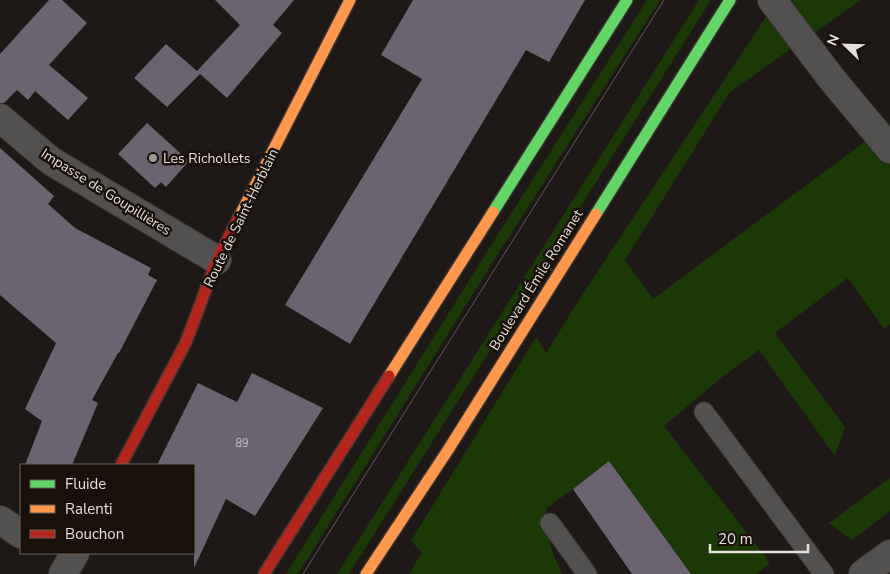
<svg xmlns="http://www.w3.org/2000/svg" width="890" height="574" font-family="'Nunito Sans',sans-serif">
	<style>
		.green { fill: #1a3907 }
		.building { fill: #6b6370 }
		.lines { fill: none; stroke-linecap: round; stroke-linejoin: round }
		.lane-casing { stroke: #393532; stroke-width: 21 }
		.street-casing { stroke: #393532; stroke-width: 30 }
		.fast-casing { stroke: #393532; stroke-width: 14 }
		.slow-casing { stroke: #393532; stroke-width: 14 }
		.jam-casing { stroke: #393532; stroke-width: 14 }
		.lane { stroke: #535150; stroke-width: 19 }
		.street { stroke: #535150; stroke-width: 28 }
		.fast { stroke: #63d668; stroke-width: 11 }
		.slow { stroke: #ff974d; stroke-width: 11 }
		.jam { stroke: #b3261e; stroke-width: 11 }
		.tram { stroke: #5d5a58; stroke-width: 1 }
		.poi-dot { fill: #9f9a95; stroke: #181009; stroke-width: 2 }
		.labels { text-anchor: middle; dominant-baseline: central; stroke-width: 5; stroke-linejoin: round; paint-order: stroke }
		.number-label { font-size: 11px; fill: #c6c0c0 }
		.poi-label { font-size: 14px; fill: #e4dfda; stroke: #181009; text-anchor: start }
		.street-label { font-size: 14px; fill: #e4dfda; stroke: #181009 }
	</style>
	<rect width="100%" height="100%" fill="#1e1916"/>
	<!-- green -->
	<g class="green">
		<path d="M647 0H660L493 262 298 574H286L488 250Z"/>
		<path d="M699 0H711L349 574H337Z"/>
		<path d="M777 0H861L730 92 625 260 653 299 890 123V324L884 329 848 278 775 333 845 427 835 456 759 350 722 377 664 426 770 563 756 574H691L609 461 546 509 551 548 562 574H409L422 552 411 541 536 337 546 353 584 292Z"/>
		<path d="M890 478V511L852 540 829 523Z"/>
	</g>
	<!-- building -->
	<g class="building">
		<path d="M49 0H62L87 23 49 65 88 98 68 120 35 91 28 100 17 90 4 103H0V54Z"/>
		<path d="M215 0H294L273 25 282 33 227 98 200 74 167 107 134 78 166 44 197 71 240 25Z"/>
		<path d="M413 0H585L549 62 526 50 350 344 285 305 422 79 381 55Z"/>
		<path d="M147 123 189 161 166 187 161 182 155 188 118 154Z"/>
		<path d="M0 148 54 196 48 204 75 228 151 268 148 275 157 280 119 353H118L92 400 98 403 72 465H25L42 421 25 409 56 343 0 295Z"/>
		<path d="M252 373 323 408 255 516 226 499 194 568V465H157L198 383 237 402Z"/>
		<path d="M609 461 691 574H632L573 489Z"/>
	</g>
	<g class="lines">
		<!-- lane casing -->
		<g class="lane-casing">
			<g id="lane">
				<path d="M704 412 824 574"/>
				<path d="M550 523 587 574"/>
			</g>
		</g>
		<!-- street casing -->
		<g class="street-casing">
			<g id="street">
				<path d="M772 0 831 78 890 149"/>
				<path d="M0 118 51 161 217 260"/>
				<path d="M0 520 21 534"/>
				<path d="M63 574 75 553"/>
				<path d="M863 574 890 554"/>
			</g>
		</g>
		<!-- fast casing -->
		<g class="fast-casing">
			<g id="fast">
				<path d="M493 212 627 0"/>
				<path d="M596 214 730 0"/>
			</g>
		</g>
		<!-- slow casing -->
		<g class="slow-casing">
			<g id="slow">
				<path d="M239 217 350 0"/>
				<path d="M389 376 493 212"/>
				<path d="M366 574 448 450 596 214"/>
			</g>
		</g>
		<!-- jam casing -->
		<g class="jam-casing">
			<g id="jam">
				<path d="M121 465 186 342 217 260 239 217"/>
				<path d="M264 574 389 376"/>
			</g>
		</g>
		<!-- lane -->
		<use href="#lane" class="lane"/>
		<!-- street -->
		<use href="#street" class="street"/>
		<!-- fast -->
		<use href="#fast" class="fast"/>
		<!-- slow -->
		<use href="#slow" class="slow"/>
		<!-- jam -->
		<use href="#jam" class="jam"/>
		<!-- tram -->
		<path class="tram" d="M303 574 664 0"/>
	</g>
	<!-- markers -->
	<circle class="poi-dot" cx="153" cy="158" r="5"/>
	<g class="labels">
		<!-- number labels -->
		<g class="number-label">
			<text x="242" y="443">89</text>
		</g>
		<!-- poi labels -->
		<g class="poi-label">
			<text x="163" y="158">Les Richollets</text>
		</g>
		<!-- street labels -->
		<g class="street-label">
			<text transform="translate(106 192) rotate(32)">Impasse de Goupillières</text>
			<text transform="translate(241 218) rotate(-64)">Route de Saint-Herblain</text>
			<text transform="translate(536 280) rotate(-58)">Boulevard Émile Romanet</text>
		</g>
	</g>
	<!-- legend -->
	<rect x="20" y="464" width="175" height="90" fill="#181009" stroke="#6a635d"/>
	<rect x="30" y="480" width="25" height="8" fill="#63d668" stroke="#6a635d"/>
	<text x="65" y="489" font-size="15" fill="#e4dfda">Fluide</text>
	<rect x="30" y="505" width="25" height="8" fill="#ff974d" stroke="#6a635d"/>
	<text x="65" y="514" font-size="15" fill="#e4dfda">Ralenti</text>
	<rect x="30" y="530" width="25" height="8" fill="#b3261e" stroke="#6a635d"/>
	<text x="65" y="539" font-size="15" fill="#e4dfda">Bouchon</text>
	<!-- north arrow -->
	<g transform="translate(845 45) rotate(293)" stroke="#181009" stroke-width="4" paint-order="stroke">
	<path d="M0-4L9 19L0 12L-9 19Z" fill="#e4dfda"/>
	<text y="-8" font-size="14" font-weight="bold" text-anchor="middle" fill="#e4dfda">N</text>
	</g>
	<!-- scale -->
	<path d="M710 544v8h98v-8" fill="none" stroke="#e4dfda" stroke-width="2.5"/>
	<text x="718" y="544" font-size="15" fill="#e4dfda" stroke="#181009" stroke-width="4" paint-order="stroke">20 m</text>
</svg>
